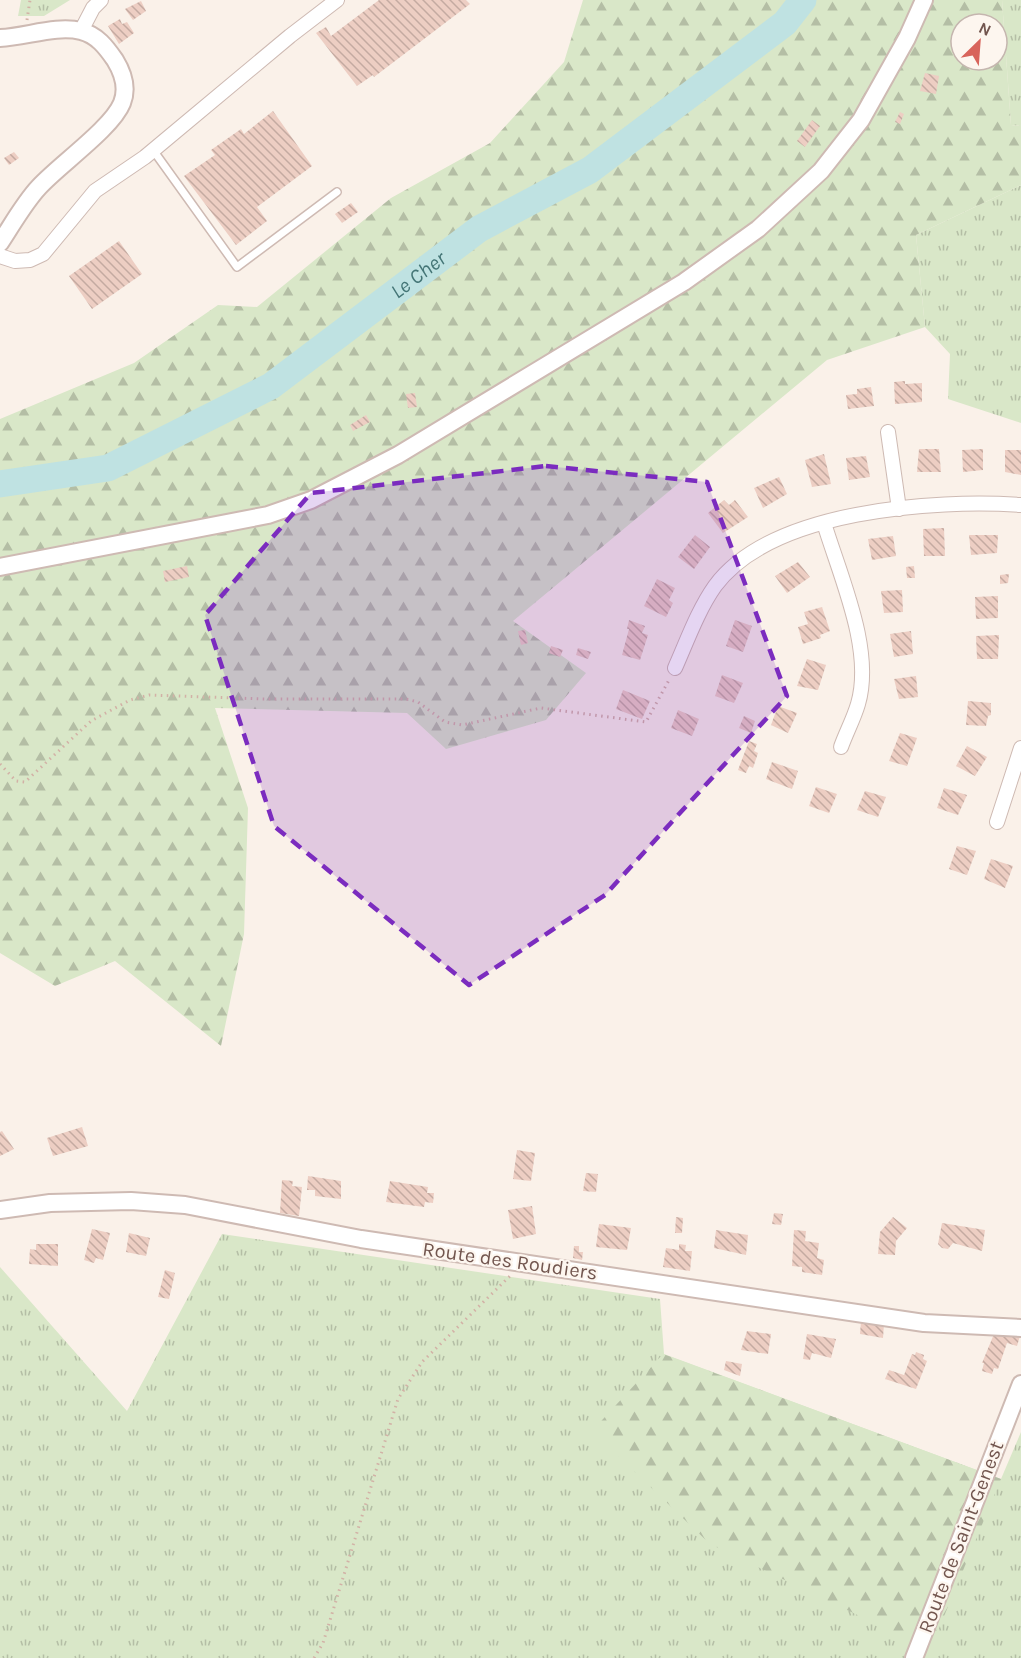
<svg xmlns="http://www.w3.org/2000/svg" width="1021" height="1658" font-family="Karla,sans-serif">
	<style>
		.grass { fill: url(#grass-tufts) }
		.forest { fill: url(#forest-firs); fill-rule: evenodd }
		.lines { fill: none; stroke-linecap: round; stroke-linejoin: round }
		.river { stroke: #bfe2e2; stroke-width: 27 }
		.building { fill: url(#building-back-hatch) }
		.service-casing { stroke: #cebab3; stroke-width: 10 }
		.minor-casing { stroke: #cebab3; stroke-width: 16 }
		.tertiary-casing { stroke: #cebab3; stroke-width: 20 }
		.path { stroke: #d2b1a6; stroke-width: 3; stroke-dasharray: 1.5 4.5; stroke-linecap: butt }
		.service { stroke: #fff; stroke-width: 7 }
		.minor { stroke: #fff; stroke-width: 14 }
		.tertiary { stroke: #fff; stroke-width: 16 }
		.marked { fill: #7b2cbf; fill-opacity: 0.2; stroke: #7b2cbf; stroke-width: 4.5; stroke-dasharray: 12 8; stroke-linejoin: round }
		.labels { text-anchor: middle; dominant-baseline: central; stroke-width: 4.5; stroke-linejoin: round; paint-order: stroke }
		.street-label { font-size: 20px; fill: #72564f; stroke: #fdf6ef }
		.water-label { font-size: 21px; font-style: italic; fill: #447576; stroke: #fdf6ef }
	</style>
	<defs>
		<pattern id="grass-tufts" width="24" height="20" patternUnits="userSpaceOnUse" patternTransform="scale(1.5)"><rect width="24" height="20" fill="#d9e7c8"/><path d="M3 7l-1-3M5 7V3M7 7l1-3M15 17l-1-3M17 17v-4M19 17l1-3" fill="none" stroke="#b4bea5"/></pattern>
		<pattern id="forest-firs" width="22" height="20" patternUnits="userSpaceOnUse" patternTransform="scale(1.5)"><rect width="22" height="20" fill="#d9e7c8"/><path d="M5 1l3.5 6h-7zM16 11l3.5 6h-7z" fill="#b4bea5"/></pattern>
		<pattern id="building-back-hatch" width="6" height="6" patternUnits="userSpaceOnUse" patternTransform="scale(1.5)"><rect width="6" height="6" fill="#edcec3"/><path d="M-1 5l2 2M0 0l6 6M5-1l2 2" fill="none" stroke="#c4aaa1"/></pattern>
	</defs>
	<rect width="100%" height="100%" fill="#faf1e9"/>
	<!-- grass -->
	<g class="grass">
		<path d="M21 0H70L44 16H18Z"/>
		<path d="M1002 0H1021V126L1011 125Z"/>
		<path d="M1021 185V423L948 399 950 354 925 327 916 235Z"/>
		<path d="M222 1234 660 1299 664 1354 1001 1479 1021 1432V1658H0V1267L127 1411Z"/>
	</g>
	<!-- forest -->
	<g class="forest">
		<path d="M583 0H1002L1011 125 1021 126V185L916 235 925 327 827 360 513 621 586 673 546 720 446 749 407 713 215 708 248 808 244 934 221 1046 115 961 55 986 0 953V419L134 363 218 305 257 307 391 198 490 143 564 62ZM961 24H997V60H961Z"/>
		<path d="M663 1354 1001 1479 930 1650 710 1544 592 1431Z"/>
	</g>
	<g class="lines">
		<!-- river -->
		<path class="river" id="s1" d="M0 484 108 468 271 386 479 229 590 170 785 23 803 0"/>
	</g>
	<!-- building -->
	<g class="building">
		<path d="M379 0H466L470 4 374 77 373 75 357 86 316 33 326 27 331 36Z"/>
		<path d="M141 1 146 11 133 20 125 9Z"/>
		<path d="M120 19 122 24 127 22 134 33 119 44 108 26Z"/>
		<path d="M925 73 939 76 936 94 920 91Z"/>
		<path d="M273 111 312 166 257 207 267 221 236 245 184 176 215 155 211 150 241 129 244 134Z"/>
		<path d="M900 112 904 114 900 124 895 122Z"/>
		<path d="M812 120 820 126 805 147 797 141Z"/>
		<path d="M14 152 19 158 9 165 4 158Z"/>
		<path d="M351 203 358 212 342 223 335 214Z"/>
		<path d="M119 241 142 274 92 309 69 276Z"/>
		<path d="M905 381V384L922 383V402L895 404 894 382Z"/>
		<path d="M871 387 874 406 848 409 846 395 857 394V389Z"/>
		<path d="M415 393 417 407 408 408 406 394Z"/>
		<path d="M366 415 370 422 353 431 350 425Z"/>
		<path d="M919 449H939L941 472H917Z"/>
		<path d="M983 449V470L963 472 962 450Z"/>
		<path d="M1005 450H1021V475L1005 472Z"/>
		<path d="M824 454 831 484 812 487 805 460Z"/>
		<path d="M866 456 870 477 849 480 846 458Z"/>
		<path d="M779 477 787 494 763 508 754 488Z"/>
		<path d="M724 500 729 505 735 500 748 517 723 533 708 513Z"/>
		<path d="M944 528 945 556H924L923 529Z"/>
		<path d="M695 535 710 547 694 569 678 557Z"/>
		<path d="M969 535H998L997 553 971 555Z"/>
		<path d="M893 536 896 556 872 560 868 539Z"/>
		<path d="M798 562 810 577 787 593 775 576Z"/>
		<path d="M187 566 189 577 165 582 163 571Z"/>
		<path d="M914 566 915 578H907L906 567Z"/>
		<path d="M1009 574 1008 583 1000 584V575Z"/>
		<path d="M657 579 675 588 669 600 673 603 666 617 644 606Z"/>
		<path d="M902 590 903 612 884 613 881 591Z"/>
		<path d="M998 596V618L976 619 975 597Z"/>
		<path d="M822 607 830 631 820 635 821 638 803 644 798 627 808 624 804 612Z"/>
		<path d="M629 620 645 626 642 633 648 635 640 660 622 655 629 629H627Z"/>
		<path d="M735 620 752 626 743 652 726 646Z"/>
		<path d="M525 630 528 643 521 645 518 631Z"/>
		<path d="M911 631 913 654 894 657 890 634Z"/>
		<path d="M999 635 998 659H977L976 636Z"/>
		<path d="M551 646 563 650 560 657 549 653Z"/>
		<path d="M578 648 591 652 588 659 576 655Z"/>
		<path d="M807 659 826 665 818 690 797 686Z"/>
		<path d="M722 675 743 683 734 703 715 696Z"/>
		<path d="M916 676 918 697 899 699 894 679Z"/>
		<path d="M623 690 650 701 642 719 616 709Z"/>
		<path d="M968 701 991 703V715L988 716 986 726 966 725Z"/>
		<path d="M778 706 797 713 788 733 771 725Z"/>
		<path d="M678 710 699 719 692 736 671 728Z"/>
		<path d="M744 716 755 721 751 733 739 728Z"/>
		<path d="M900 733 917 738 907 766 889 761Z"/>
		<path d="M749 741 757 744 754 751 758 753 753 768 749 766 746 773 738 770Z"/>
		<path d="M967 746 987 757 975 776 956 766Z"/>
		<path d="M772 762 798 771 792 789 766 779Z"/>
		<path d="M816 787 837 794 829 813 809 806Z"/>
		<path d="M944 788 967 795 958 815 937 808Z"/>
		<path d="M865 791 886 797 878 817 857 810Z"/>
		<path d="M957 846 976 851 967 875 949 869Z"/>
		<path d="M991 859 1013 866 1005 888 984 879Z"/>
		<path d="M82 1127 88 1146 53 1156 47 1138Z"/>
		<path d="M2 1131 14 1149 0 1156V1132Z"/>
		<path d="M517 1150 535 1153 531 1181 513 1179Z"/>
		<path d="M586 1173 598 1174 596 1192 583 1191Z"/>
		<path d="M308 1176 341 1181V1199L315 1196V1190H307Z"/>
		<path d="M282 1180 293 1181 292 1186 302 1187 299 1216 280 1213Z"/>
		<path d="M390 1181 428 1187 427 1193H434L433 1203 425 1202 424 1207 386 1202Z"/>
		<path d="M532 1206 536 1234 513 1239 508 1210Z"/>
		<path d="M774 1213 783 1214 781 1225 772 1224Z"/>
		<path d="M676 1217 683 1218 682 1233H675Z"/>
		<path d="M893 1217 907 1228 896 1241 895 1255 878 1254 880 1232Z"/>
		<path d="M942 1223 985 1230 982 1251 953 1243 948 1249 942 1248 938 1244Z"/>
		<path d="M599 1224 631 1228 627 1250 596 1247Z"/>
		<path d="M92 1229 110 1233 103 1260 96 1258 94 1263 84 1260Z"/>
		<path d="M716 1230 748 1235 746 1255 714 1248Z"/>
		<path d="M794 1230 806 1231 805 1241 819 1243 817 1258 824 1260 822 1275 802 1272V1267L792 1266Z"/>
		<path d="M129 1233 150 1238 146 1256 126 1252Z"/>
		<path d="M36 1244H58V1266L29 1264 30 1249 36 1250Z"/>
		<path d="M679 1244 686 1245 685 1251H692L690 1271 663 1267 666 1248 679 1250Z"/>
		<path d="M574 1246H579V1252H583L582 1260 573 1258Z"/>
		<path d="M165 1270 175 1273 169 1299 158 1297Z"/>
		<path d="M861 1321 884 1324 883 1338 860 1334Z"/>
		<path d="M747 1331 771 1334 768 1354 741 1350Z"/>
		<path d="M807 1334 836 1339 831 1358 812 1353 810 1360 803 1359Z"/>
		<path d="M994 1334 1020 1336 1017 1346 1007 1343 998 1369 994 1368 992 1374 982 1371 984 1363H982Z"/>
		<path d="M916 1352 924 1355 923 1359 927 1361 916 1389 885 1379 889 1370 904 1375 912 1354 915 1355Z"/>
		<path d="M726 1361 742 1364 740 1376 724 1370Z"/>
	</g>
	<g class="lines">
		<!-- service casing -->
		<g class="service-casing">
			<path id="service" d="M153 150 237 267 337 192"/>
		</g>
		<!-- minor casing -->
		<g class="minor-casing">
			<g id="minor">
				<path d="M81 31 93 8 101 0"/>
				<path d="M0 256 15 261 30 260 43 254 95 191 145 157 290 36 337 0"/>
				<path d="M888 432 899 509"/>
				<path d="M824 523C840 576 874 650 858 704 854 718 846 733 841 747"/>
				<path d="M675 668C687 641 698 610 715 586 771 510 935 499 1021 505"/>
				<path d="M997 822 1021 748"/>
			</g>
		</g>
		<!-- tertiary casing -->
		<g class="tertiary-casing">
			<g id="tertiary">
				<path d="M0 38C26 37 56 25 81 31 97 35 106 47 115 60 123 73 128 88 122 103 112 128 59 165 39 187 24 203 12 225 0 243"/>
				<path d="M0 567 268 515 311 500 398 455 684 282 758 229 821 171 861 120 907 38 924 0"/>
				<path d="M0 1210 50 1203 131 1201 185 1205 361 1239 924 1323 1021 1328"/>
				<path d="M914 1658 1021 1384"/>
			</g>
		</g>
		<!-- path -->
		<g class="path">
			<path d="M27 20 30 0"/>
			<path d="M0 764 16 781 25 782 91 721 130 700 149 695 263 699H406L418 702 445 722 462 725 541 708 646 722 669 680"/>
			<path d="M314 1658 323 1643 398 1399 422 1362 510 1276"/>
		</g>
		<!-- service -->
		<use href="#service" class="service"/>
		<!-- minor -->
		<use href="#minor" class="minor"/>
		<!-- tertiary -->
		<use href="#tertiary" class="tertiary"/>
	</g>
	<!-- marked area -->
	<path class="marked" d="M546 466 707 482 787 696 605 895 469 985 274 826 205 615 311 493Z"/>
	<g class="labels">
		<!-- street labels -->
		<g class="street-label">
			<text transform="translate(510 1261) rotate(8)">Route des Roudiers</text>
			<text transform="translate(961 1537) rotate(-69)">Route de Saint-Genest</text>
		</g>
		<!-- water labels -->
		<g class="water-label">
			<text stroke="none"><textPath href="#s1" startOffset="476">Le Cher</textPath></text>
		</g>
	</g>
	<!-- north arrow -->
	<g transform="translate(979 42) rotate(25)"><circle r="28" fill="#fdf6ef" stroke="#c5b6af" stroke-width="1.5"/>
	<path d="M0-4.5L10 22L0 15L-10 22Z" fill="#d8645b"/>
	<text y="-9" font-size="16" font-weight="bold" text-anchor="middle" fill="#72564f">N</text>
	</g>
</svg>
